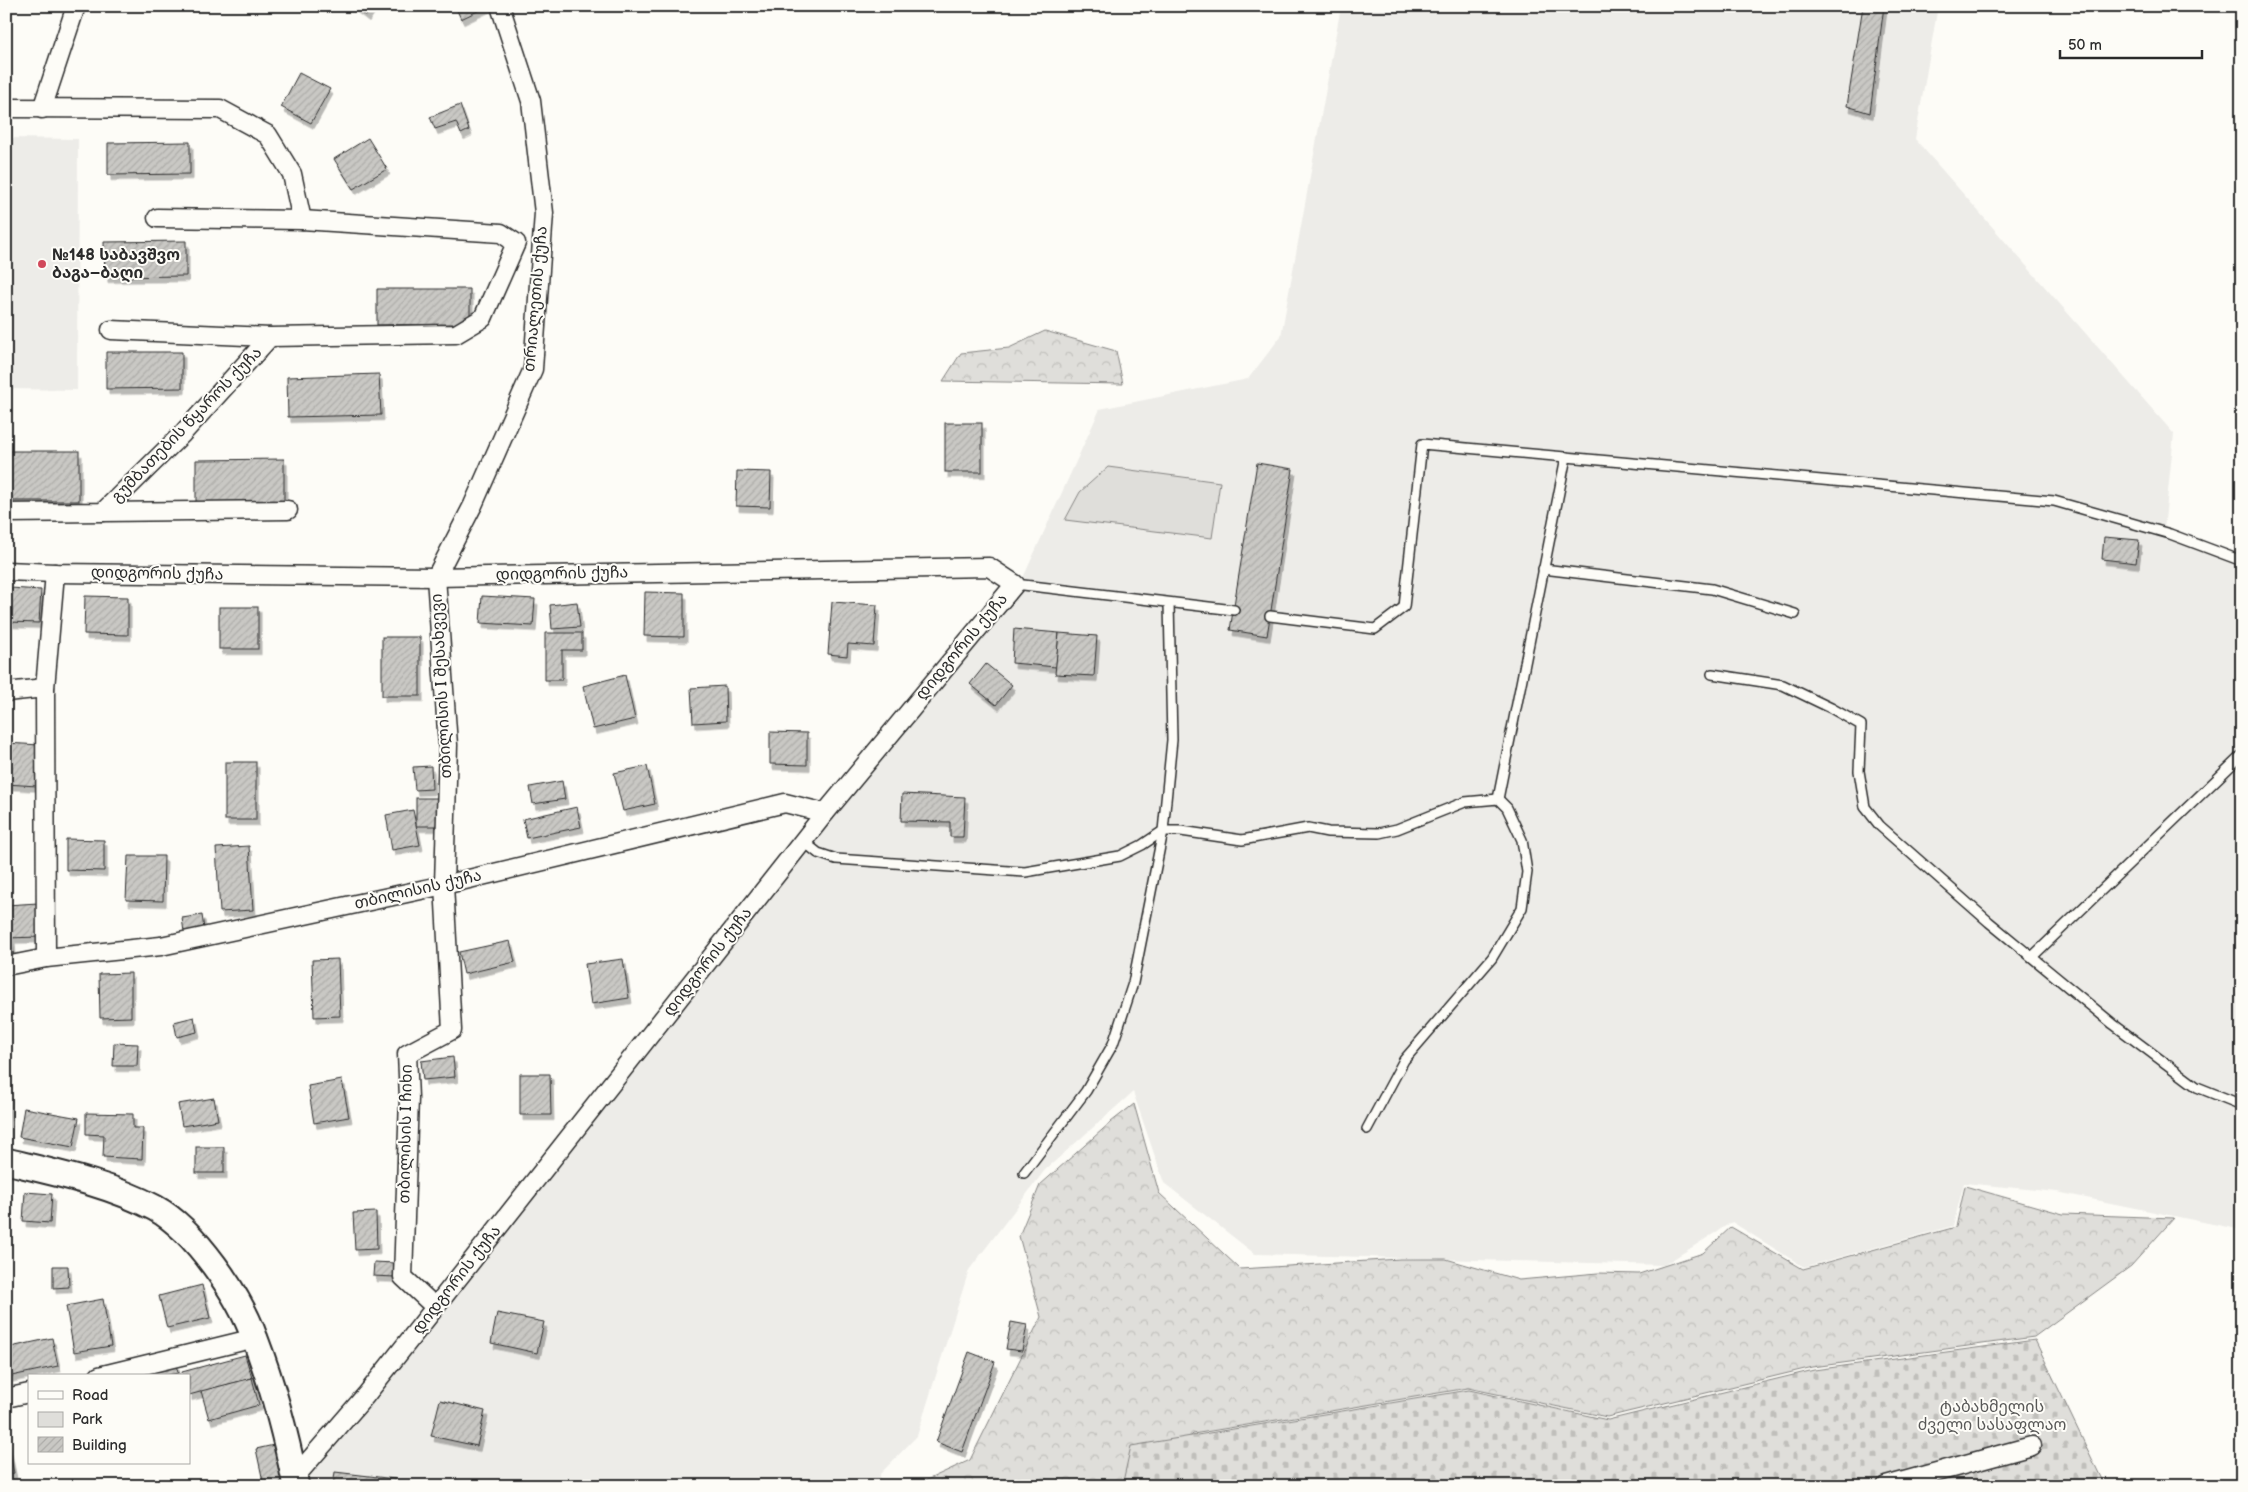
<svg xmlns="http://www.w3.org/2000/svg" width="2248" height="1492" font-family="'Balsamiq Sans','Noto Sans Georgian',sans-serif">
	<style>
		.built { fill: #edece8 }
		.forest { fill: url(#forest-crowns); stroke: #858482 }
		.cemetery { fill: url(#cemetery-stones); stroke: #858482 }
		.park { fill: #dfdeda; stroke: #858482 }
		.building { fill: url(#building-hatch); stroke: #2b2b2b; filter: url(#shadow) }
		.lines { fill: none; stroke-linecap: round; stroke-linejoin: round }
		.lane-casing { stroke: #2b2b2b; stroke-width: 12 }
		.street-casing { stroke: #2b2b2b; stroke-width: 21 }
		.secondary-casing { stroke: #2b2b2b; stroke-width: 29 }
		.lane { stroke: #fdfcf7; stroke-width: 9 }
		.street { stroke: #fdfcf7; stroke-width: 18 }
		.secondary { stroke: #fdfcf7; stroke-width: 25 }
		.poi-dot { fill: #d1495b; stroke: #fdfcf7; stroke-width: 2 }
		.labels { text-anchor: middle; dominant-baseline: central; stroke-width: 4; stroke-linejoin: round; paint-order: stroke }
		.poi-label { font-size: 16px; font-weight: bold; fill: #2b2b2b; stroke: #fdfcf7; text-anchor: start }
		.street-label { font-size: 16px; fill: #2b2b2b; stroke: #fdfcf7 }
		.park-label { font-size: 16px; fill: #585857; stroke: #fdfcf7 }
	</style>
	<defs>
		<pattern id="forest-crowns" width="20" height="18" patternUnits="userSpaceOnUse" patternTransform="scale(1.25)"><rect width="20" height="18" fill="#dfdeda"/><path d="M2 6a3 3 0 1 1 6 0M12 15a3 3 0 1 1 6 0" fill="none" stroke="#c0bfbb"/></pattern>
		<pattern id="cemetery-stones" width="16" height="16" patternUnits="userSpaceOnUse" patternTransform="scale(1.25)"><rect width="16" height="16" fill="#dfdeda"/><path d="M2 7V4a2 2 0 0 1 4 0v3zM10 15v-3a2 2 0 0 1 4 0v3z" fill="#c0bfbb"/></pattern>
		<pattern id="building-hatch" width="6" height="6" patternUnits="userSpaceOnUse" patternTransform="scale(1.25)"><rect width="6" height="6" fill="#c9c8c4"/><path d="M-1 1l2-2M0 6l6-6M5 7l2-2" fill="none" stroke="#adaca9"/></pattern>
		<filter id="shadow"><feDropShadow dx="3" dy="5.5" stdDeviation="0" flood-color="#0004"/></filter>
	</defs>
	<rect width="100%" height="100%" fill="#fdfcf7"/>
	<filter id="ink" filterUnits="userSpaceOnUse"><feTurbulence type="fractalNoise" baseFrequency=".02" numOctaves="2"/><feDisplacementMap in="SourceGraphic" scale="10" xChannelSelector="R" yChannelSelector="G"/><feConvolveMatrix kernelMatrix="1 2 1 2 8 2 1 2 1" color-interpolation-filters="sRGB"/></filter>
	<g filter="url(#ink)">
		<!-- built -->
		<g class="built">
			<path d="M1341 6H1938L1915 139 2174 434 2164 530 2242 567V1230L2057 1192 1964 1183 1953 1226 1804 1267 1732 1222 1664 1265 1255 1254 1164 1183 1133 1092 1045 1170 969 1270 917 1436 880 1474 879 1486H307L304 1471 1017 591 1100 409 1248 379 1281 336Z"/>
			<path d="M6 138 78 139 77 390 6 389Z"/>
		</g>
		<!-- forest -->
		<g class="forest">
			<path d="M1045 331 1116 351 1123 384 943 381 961 353 1009 348Z"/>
			<path d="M1134 1104 1159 1193 1240 1269 1400 1259H1446L1519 1280 1598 1273 1639 1274 1703 1253 1731 1227 1803 1269 1956 1227 1965 1186 2063 1214 2174 1218 2131 1266 2034 1337 1813 1367 1607 1417 1468 1388 1193 1434 1137 1486H914L970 1460 1041 1317 1019 1236 1040 1185 1111 1122Z"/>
		</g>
		<!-- cemetery -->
		<path class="cemetery" d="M2035 1340 2105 1486H1122L1131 1446 1469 1390 1608 1420 1814 1370Z"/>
		<!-- park -->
		<path class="park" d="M1108 467 1220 482 1212 538 1065 520 1080 492Z"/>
		<!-- building -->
		<g class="building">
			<path d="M353 6H373L366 16Z"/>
			<path d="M455 6H488L461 19Z"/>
			<path d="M1863 6H1884L1870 113 1847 106Z"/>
			<path d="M299 73 330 89 311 123 281 107Z"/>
			<path d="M460 105 469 130 461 134 456 122 435 129 430 117Z"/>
			<path d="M368 138 387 169 353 189 334 159Z"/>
			<path d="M190 142V174L108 175V143Z"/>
			<path d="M186 241V276L105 277 104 242Z"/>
			<path d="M377 289H470V324L377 325Z"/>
			<path d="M106 352H182V388L106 389Z"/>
			<path d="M379 374 381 415 288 417 287 377Z"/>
			<rect x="945" y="423" width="37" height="49"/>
			<rect x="6" y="451" width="73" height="50"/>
			<path d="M284 459V502L196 503V460Z"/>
			<path d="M1257 463 1293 469 1267 636 1230 630Z"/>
			<path d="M737 471 771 472 770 507 736 506Z"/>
			<path d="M2104 537 2139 540 2136 563 2102 559Z"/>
			<path d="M10 588 41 590 39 623 8 622Z"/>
			<path d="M645 592 684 593V637L644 636Z"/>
			<path d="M85 596 128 597V635L84 634Z"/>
			<path d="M482 596 535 599 533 626 480 623Z"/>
			<path d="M577 602 580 627 552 629 550 605Z"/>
			<path d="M832 602 877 605 874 646 848 644 847 656 828 654Z"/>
			<rect x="219" y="607" width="39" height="42"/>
			<path d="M1014 629 1059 633 1056 667 1012 663Z"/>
			<path d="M545 633H582V650H562V680H545Z"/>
			<path d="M1059 633 1097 636 1094 676 1055 674Z"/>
			<rect x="382" y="637" width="38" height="59"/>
			<path d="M986 664 1012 685 996 705 970 684Z"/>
			<path d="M625 675 635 719 593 729 583 686Z"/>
			<path d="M725 686 726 721 693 723 691 688Z"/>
			<path d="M770 732 807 733V765L770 764Z"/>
			<path d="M6 743 40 745 37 786 6 784Z"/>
			<rect x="225" y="762" width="31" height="58"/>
			<path d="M431 766 432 789 415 790 413 767Z"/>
			<path d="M647 766 655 804 623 811 614 773Z"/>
			<path d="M562 781 565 799 533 804 530 787Z"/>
			<path d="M902 794 965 797 963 837H950V822L901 821Z"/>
			<rect x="416" y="798" width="22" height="28"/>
			<path d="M577 807 581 827 527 838 523 819Z"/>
			<path d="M413 810 420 845 392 850 386 815Z"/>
			<path d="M66 839 104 840V871L66 870Z"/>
			<path d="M249 846 253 910 220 912 216 848Z"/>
			<path d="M128 856H164L163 901 126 900Z"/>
			<path d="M38 903 40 937 6 938V905Z"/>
			<path d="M202 915 204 929 184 932 182 918Z"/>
			<path d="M6 938H12L14 960H6Z"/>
			<path d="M510 941 515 962 464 974 459 952Z"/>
			<path d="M338 959 340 1016 314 1017 312 960Z"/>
			<path d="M623 959 629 998 591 1004 585 964Z"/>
			<path d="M131 973V1017L100 1018 99 974Z"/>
			<path d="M194 1017 197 1032 177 1037 174 1022Z"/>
			<path d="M114 1043 138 1044 137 1066H113Z"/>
			<path d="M453 1057 455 1077 423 1080 421 1061Z"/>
			<path d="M520 1074H550L551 1115H520Z"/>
			<path d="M342 1080 349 1117 314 1123 308 1086Z"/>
			<path d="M6 1095H9L8 1133H6Z"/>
			<path d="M214 1098 218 1120 182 1126 178 1104Z"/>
			<path d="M24 1108 79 1118 73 1147 19 1137Z"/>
			<path d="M86 1113 133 1114V1128H143L142 1159 103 1157 104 1135 86 1134Z"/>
			<rect x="196" y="1147" width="28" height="26"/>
			<path d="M25 1192 52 1194 50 1223 23 1221Z"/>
			<path d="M376 1212 377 1249 355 1250 353 1213Z"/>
			<path d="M374 1262 395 1263V1277L373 1276Z"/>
			<path d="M53 1266H68L69 1287 53 1288Z"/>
			<path d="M202 1285 210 1318 167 1328 159 1296Z"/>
			<path d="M103 1299 111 1346 74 1352 66 1306Z"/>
			<path d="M497 1313 544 1322 537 1353 491 1343Z"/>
			<path d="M1011 1322 1027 1325 1022 1351 1006 1349Z"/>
			<path d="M52 1338 58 1366 7 1377 6 1348Z"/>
			<path d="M969 1352 995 1362 962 1452 936 1442Z"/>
			<path d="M245 1355 252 1378 189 1395V1376H183L182 1372Z"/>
			<path d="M176 1364 178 1373 164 1376H124Z"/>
			<path d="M252 1378 259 1405 209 1419 201 1391Z"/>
			<path d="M440 1400 485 1411 477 1446 431 1436Z"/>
			<path d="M6 1434 14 1473 6 1475Z"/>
			<path d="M274 1445 283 1482 264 1486 256 1449Z"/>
			<path d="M335 1472 395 1479 394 1486H333Z"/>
		</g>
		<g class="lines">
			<!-- lane casing -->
			<g class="lane-casing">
				<g id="lane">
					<path d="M1543 569 1712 589 1795 614"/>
					<path d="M1015 584 1234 610"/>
					<path d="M1270 616 1375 629 1404 607 1422 444 2054 501 2170 534 2242 561"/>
					<path d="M1712 674 1783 685 1831 708 1861 725 1859 771 1865 807 1880 826 1989 922 2113 1024 2197 1087 2242 1105"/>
					<path d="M1498 799 1566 457"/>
					<path d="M803 841 818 853 836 859 1025 872 1120 856 1142 845 1163 831H1181L1242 840 1308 828 1328 832 1379 833 1397 829 1465 802 1498 799 1507 808 1522 840 1527 872 1522 908 1492 958 1404 1060 1367 1129"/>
					<path d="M2032 957 2242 755"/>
					<path d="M1024 1173 1086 1091 1113 1044 1133 983 1163 831 1172 740 1169 603"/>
				</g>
			</g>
			<!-- street casing -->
			<g class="street-casing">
				<g id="street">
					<path d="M6 108 220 109 268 135 292 174 302 220"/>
					<path d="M42 109 76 6"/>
					<path d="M111 330 270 337"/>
					<path d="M103 512 288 510"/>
					<path d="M6 513 103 512 182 434 270 337 456 334 483 318 516 243 501 233 302 220 157 218"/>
					<path d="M6 571 55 573 436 577 989 567 1015 584 825 813 366 1395 294 1478"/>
					<path d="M6 692 45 688"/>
					<path d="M46 958 45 688 55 573"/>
					<path d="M6 966 46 958 161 946 444 885 785 803 825 813"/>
					<path d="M435 1307 403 1277 409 1098 407 1054 452 1030 444 885 448 745 436 577 473 505 533 369 544 213 531 101 500 6"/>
					<path d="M99 1376 255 1338"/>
					<path d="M6 1398 29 1393"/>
					<path d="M1886 1486 2032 1446"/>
				</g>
			</g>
			<!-- secondary casing -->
			<g class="secondary-casing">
				<path id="secondary" d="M6 1161C56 1173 110 1184 155 1208 195 1230 240 1296 255 1339 273 1386 286 1436 296 1486"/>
			</g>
			<!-- lane -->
			<use href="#lane" class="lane"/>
			<!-- street -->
			<use href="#street" class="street"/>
			<!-- secondary -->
			<use href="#secondary" class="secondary"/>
		</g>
	</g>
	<!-- markers -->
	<circle class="poi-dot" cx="42" cy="264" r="5"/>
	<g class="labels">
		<!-- poi labels -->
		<g class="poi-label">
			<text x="52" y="255">№148 საბავშვო<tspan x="52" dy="18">ბაგა–ბაღი</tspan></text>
		</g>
		<!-- street labels -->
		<g class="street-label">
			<text transform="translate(536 299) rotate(-85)">თრიალეთის ქუჩა</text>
			<text transform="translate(187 425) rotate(-46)">გუმბათების წყაროს ქუჩა</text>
			<text transform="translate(157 574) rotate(1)">დიდგორის ქუჩა</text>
			<text transform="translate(562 574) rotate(-1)">დიდგორის ქუჩა</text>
			<text transform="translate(962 647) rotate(-50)">დიდგორის ქუჩა</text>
			<text transform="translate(442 686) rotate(-93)">თბილისის I შესახვევი</text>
			<text transform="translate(418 890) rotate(-13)">თბილისის ქუჩა</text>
			<text transform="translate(708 962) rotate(-52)">დიდგორის ქუჩა</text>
			<text transform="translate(406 1134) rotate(-89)">თბილისის I ჩიხი</text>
			<text transform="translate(457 1280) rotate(-52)">დიდგორის ქუჩა</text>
		</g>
		<!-- park labels -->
		<g class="park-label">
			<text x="1992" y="1407">ტაბახმელის<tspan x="1992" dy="18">ძველი სასაფლაო</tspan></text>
		</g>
	</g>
	<!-- margin -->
	<rect width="2248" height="1492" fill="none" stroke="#fdfcf7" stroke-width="25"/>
	<rect x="12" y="12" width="2223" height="1467" fill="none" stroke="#2b2b2b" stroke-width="2" filter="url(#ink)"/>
	<!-- legend -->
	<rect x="28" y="1374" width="162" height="90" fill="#fdfcf7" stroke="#a9a8a5"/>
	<rect x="38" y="1391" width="25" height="8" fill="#fdfcf7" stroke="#a9a8a5"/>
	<text x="72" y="1400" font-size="15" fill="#2b2b2b">Road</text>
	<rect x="38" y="1412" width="25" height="15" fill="#dfdeda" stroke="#a9a8a5"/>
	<text x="72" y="1424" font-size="15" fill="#2b2b2b">Park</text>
	<rect x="38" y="1437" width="25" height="15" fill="url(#building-hatch)" stroke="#a9a8a5"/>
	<text x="72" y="1450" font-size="15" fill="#2b2b2b">Building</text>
	<!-- scale -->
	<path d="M2060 50v8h142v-8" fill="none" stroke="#2b2b2b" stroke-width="2.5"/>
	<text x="2068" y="50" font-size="15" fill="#2b2b2b" stroke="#fdfcf7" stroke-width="4" paint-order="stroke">50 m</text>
</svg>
